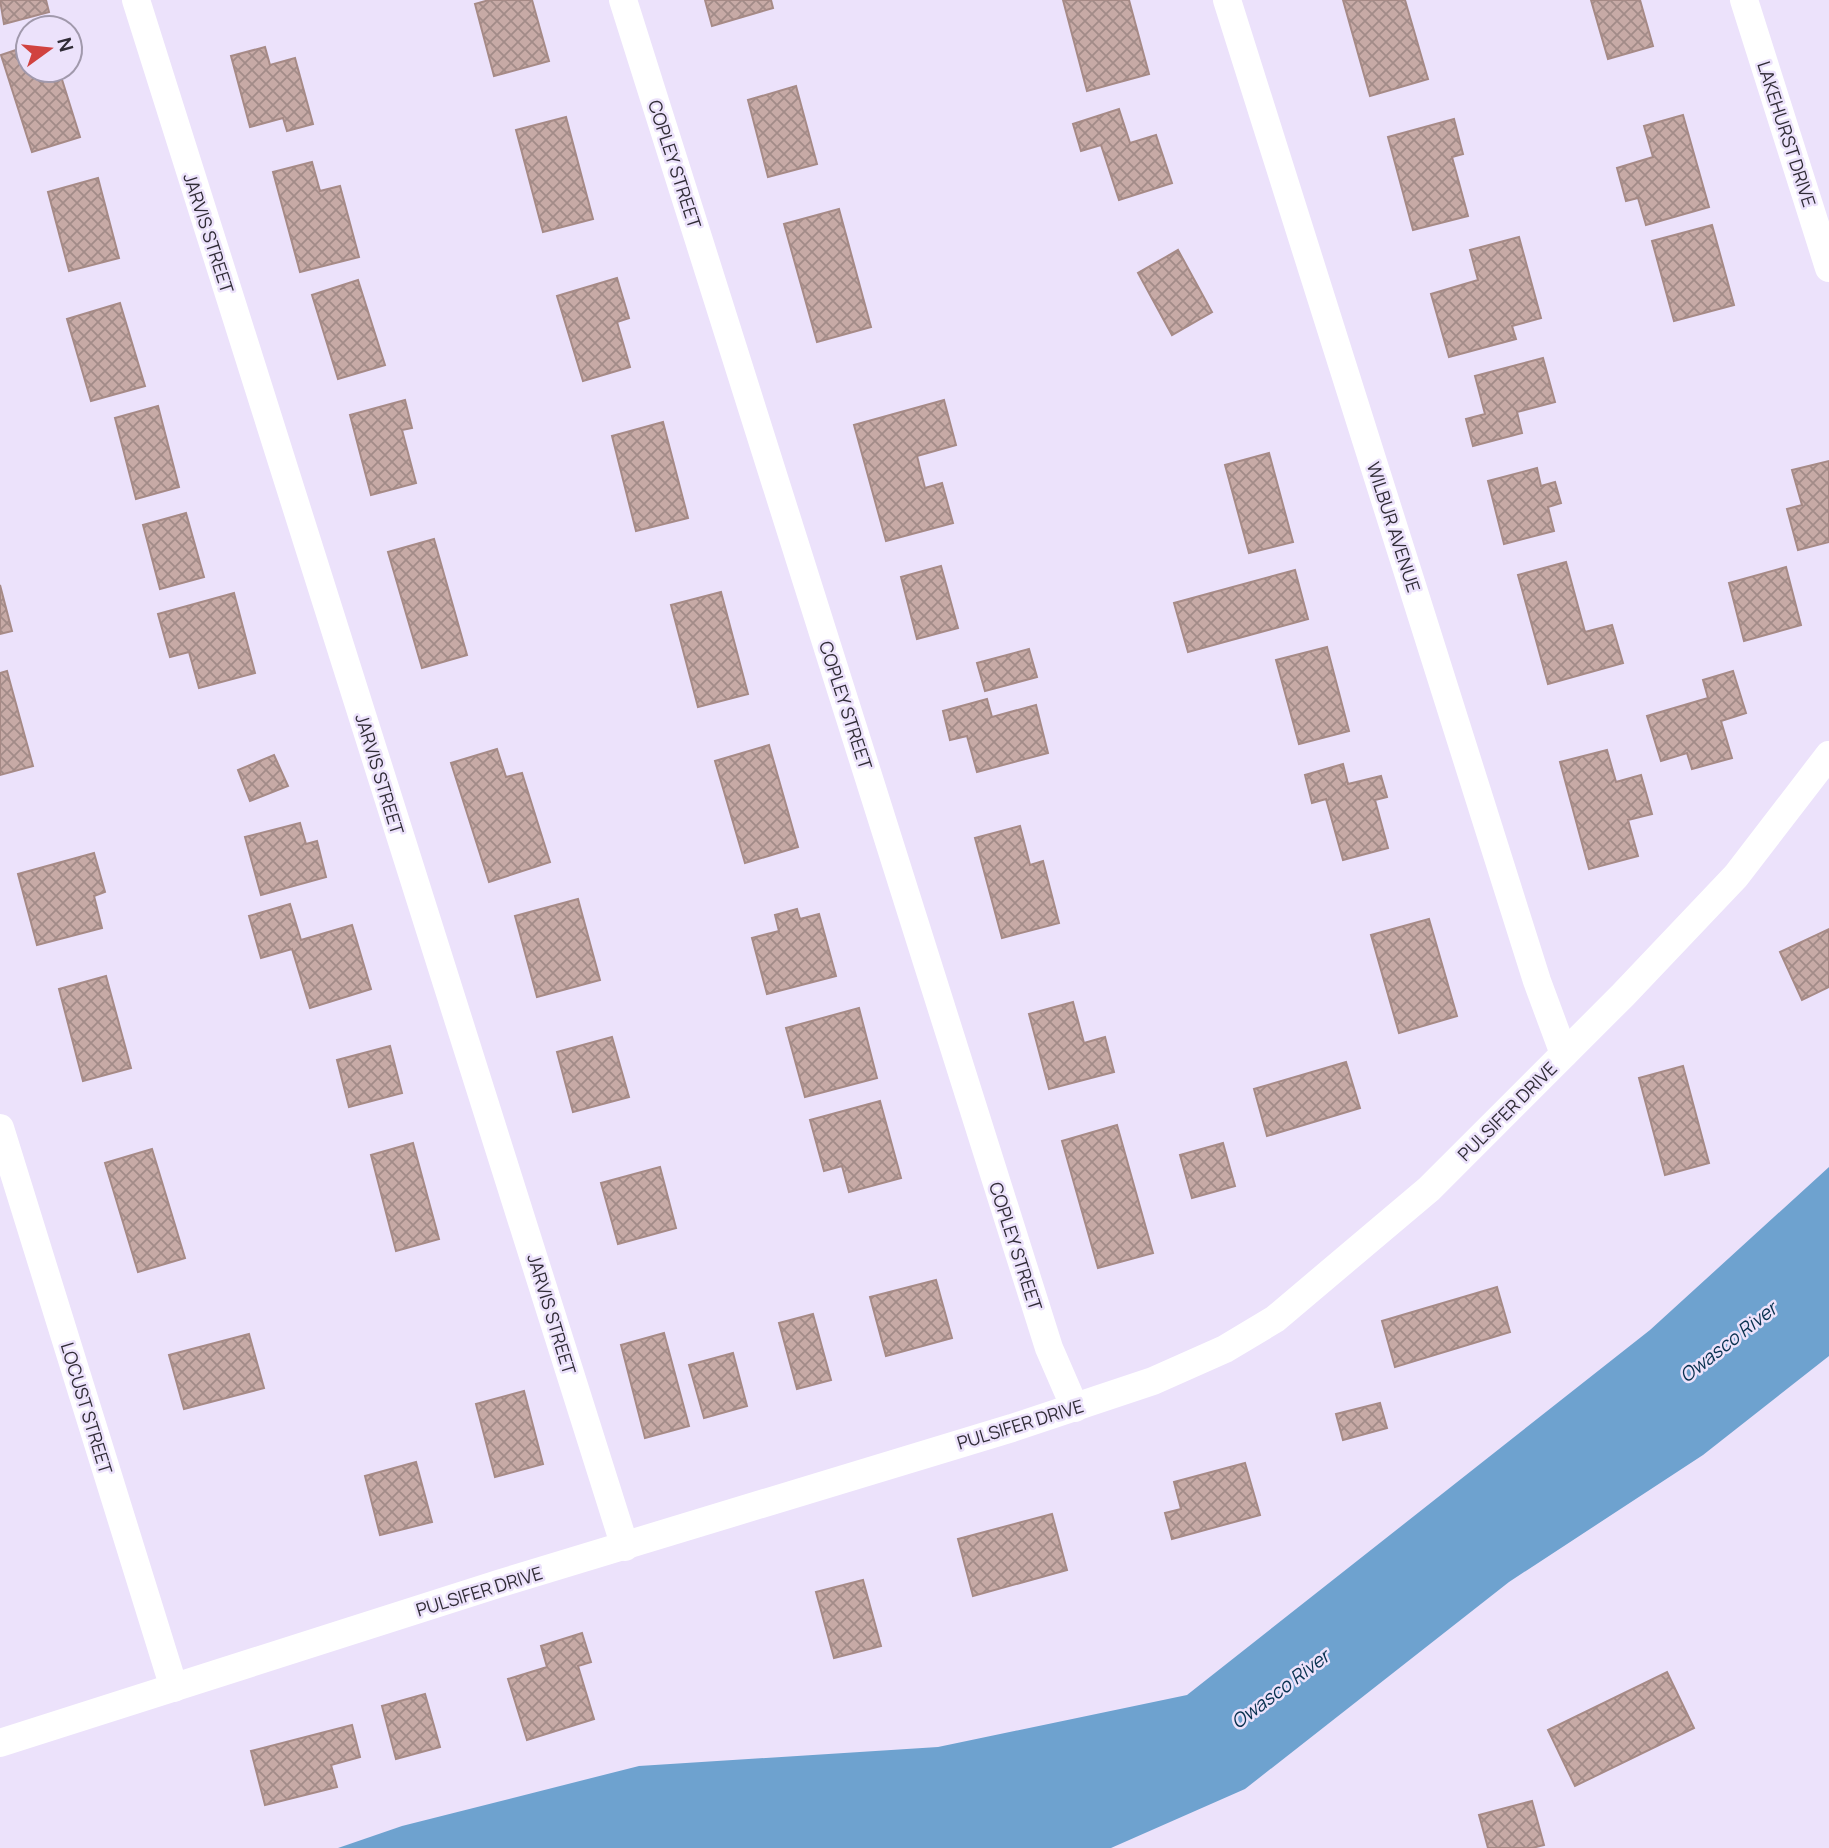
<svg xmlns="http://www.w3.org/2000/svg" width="1829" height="1848" font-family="Manrope,sans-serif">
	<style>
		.water { fill: #6ea2cf }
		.building { fill: url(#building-cross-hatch); stroke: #a68a86; stroke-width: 2 }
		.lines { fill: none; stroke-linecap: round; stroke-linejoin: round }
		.street { stroke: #fff; stroke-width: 28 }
		.labels { text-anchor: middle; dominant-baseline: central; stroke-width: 5; stroke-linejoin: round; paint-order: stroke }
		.street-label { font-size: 18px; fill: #302c36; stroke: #ece2fb }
		.water-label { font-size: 19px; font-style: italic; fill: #08314f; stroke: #ece2fb }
	</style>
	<defs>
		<pattern id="building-cross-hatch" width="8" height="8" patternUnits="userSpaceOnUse" patternTransform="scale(1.75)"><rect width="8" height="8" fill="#c7aaa6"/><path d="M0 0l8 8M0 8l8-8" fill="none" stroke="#a28b88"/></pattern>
	</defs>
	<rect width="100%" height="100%" fill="#ece2fb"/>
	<!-- water -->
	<path class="water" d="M1829 1167V1356L1703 1455 1509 1582 1245 1789 1111 1848H338L402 1826 639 1766 938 1747 1187 1695 1650 1330Z"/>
	<!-- building -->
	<g class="building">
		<path d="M0 0H46L49 12 4 24Z"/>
		<path d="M489 0H532L549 61 494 76 475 4Z"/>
		<path d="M705 0H771L773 8 712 26Z"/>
		<path d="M1063 0H1129L1149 74 1087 91Z"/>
		<path d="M1343 0H1405L1428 79 1370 96Z"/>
		<path d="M1591 0H1640L1653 46 1608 59Z"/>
		<path d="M28 46V70H59L80 137 32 152 1 55Z"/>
		<path d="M265 47 270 65 295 58 313 124 287 131 283 118 250 127 231 56Z"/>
		<path d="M796 86 817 164 768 177 748 100Z"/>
		<path d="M1119 109 1130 143 1156 135 1172 183 1119 200 1101 145 1081 151 1073 124Z"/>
		<path d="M1683 115 1709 207 1646 225 1638 198 1626 201 1617 168 1653 157 1644 126Z"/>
		<path d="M566 117 593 219 543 232 516 130Z"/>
		<path d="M1454 119 1463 154 1452 157 1468 216 1413 230 1388 137Z"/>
		<path d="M312 162 320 191 340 186 359 257 300 272 273 172Z"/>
		<path d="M98 178 119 258 69 271 48 192Z"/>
		<path d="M839 209 871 327 817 342 784 224Z"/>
		<path d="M1712 225 1734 305 1674 321 1652 241Z"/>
		<path d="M1519 237 1541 318 1512 326 1516 339 1449 357 1431 294 1478 280 1470 250Z"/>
		<path d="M1178 250 1212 312 1172 335 1138 273Z"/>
		<path d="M617 278 629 318 617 322 630 367 583 381 557 296Z"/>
		<path d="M358 280 385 365 338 379 312 295Z"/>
		<path d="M120 303 145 386 91 401 67 319Z"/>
		<path d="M1543 358 1555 402 1517 412 1522 433 1473 446 1466 419 1485 414 1475 376Z"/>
		<path d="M405 400 412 428 402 430 416 483 371 495 350 415Z"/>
		<path d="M944 400 956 445 917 456 925 488 942 483 953 523 886 541 854 425Z"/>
		<path d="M158 406 179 487 136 499 115 418Z"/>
		<path d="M663 422 688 518 636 531 612 436Z"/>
		<path d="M1269 453 1293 542 1249 553 1225 465Z"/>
		<path d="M1829 461V542L1798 550 1787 509 1802 505 1792 470Z"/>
		<path d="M1537 468 1541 486 1555 482 1561 503 1548 507 1554 531 1504 544 1488 481Z"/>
		<path d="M186 513 204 577 160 589 143 525Z"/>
		<path d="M434 539 467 655 422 668 388 552Z"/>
		<path d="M1566 562 1585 632 1612 625 1623 663 1548 684 1518 575Z"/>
		<path d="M941 566 958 628 917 639 901 577Z"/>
		<path d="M1786 567 1801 625 1744 641 1729 583Z"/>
		<path d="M1295 570 1308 619 1188 652 1174 603Z"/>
		<path d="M0 585 12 631 0 634Z"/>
		<path d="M721 592 748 694 698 707 671 605Z"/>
		<path d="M234 593 255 673 199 688 189 652 170 657 158 614Z"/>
		<path d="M1327 647 1349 731 1299 744 1276 660Z"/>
		<path d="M1029 649 1037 677 985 691 977 663Z"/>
		<path d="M7 671 33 766 0 775V673Z"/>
		<path d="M1733 671 1746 713 1721 721 1732 758 1692 769 1687 753 1661 761 1647 716 1708 698 1703 680Z"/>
		<path d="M987 699 992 717 1036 705 1048 753 977 772 967 736 950 740 943 711Z"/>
		<path d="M769 745 798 847 745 863 715 761Z"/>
		<path d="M497 749 506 777 522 773 550 862 489 882 451 763Z"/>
		<path d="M1607 750 1616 782 1641 775 1652 814 1628 820 1638 856 1589 869 1560 762Z"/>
		<path d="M274 755 288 786 250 801 238 770Z"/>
		<path d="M1343 764 1348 784 1381 776 1387 797 1375 800 1388 848 1343 860 1326 799 1312 803 1305 775Z"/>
		<path d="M300 823 306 844 317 841 326 877 261 895 245 837Z"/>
		<path d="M1020 826 1030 865 1043 861 1059 923 1002 938 975 838Z"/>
		<path d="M94 853 105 892 94 896 102 928 37 945 18 874Z"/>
		<path d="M578 899 600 980 537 997 515 916Z"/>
		<path d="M290 904 301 940 352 925 371 989 310 1008 292 949 261 958 249 916Z"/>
		<path d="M797 909 800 919 819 914 836 976 767 994 752 938 779 931 775 915Z"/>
		<path d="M1429 919 1457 1016 1399 1033 1371 935Z"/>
		<path d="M1829 929V987L1802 1000 1780 952Z"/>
		<path d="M106 976 131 1068 83 1081 59 989Z"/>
		<path d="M1073 1002 1084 1043 1105 1037 1114 1072 1049 1089 1029 1014Z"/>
		<path d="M859 1008 877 1078 805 1097 786 1028Z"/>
		<path d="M612 1037 629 1097 573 1112 557 1052Z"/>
		<path d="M390 1046 402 1093 349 1107 337 1060Z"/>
		<path d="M1346 1062 1360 1108 1267 1136 1254 1089Z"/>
		<path d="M1683 1066 1709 1163 1665 1175 1639 1078Z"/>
		<path d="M880 1101 901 1178 849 1192 842 1166 824 1171 810 1120Z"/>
		<path d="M1117 1125 1153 1253 1098 1268 1062 1141Z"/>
		<path d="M413 1143 439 1239 396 1251 371 1155Z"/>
		<path d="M1223 1143 1235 1186 1192 1198 1180 1155Z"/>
		<path d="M152 1149 185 1258 138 1272 105 1163Z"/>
		<path d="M660 1167 676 1228 618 1244 601 1183Z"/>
		<path d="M936 1280 952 1338 886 1356 870 1297Z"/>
		<path d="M1497 1287 1510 1332 1395 1367 1382 1321Z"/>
		<path d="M813 1314 831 1380 797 1389 779 1323Z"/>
		<path d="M664 1333 689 1426 645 1438 621 1345Z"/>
		<path d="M249 1334 264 1388 184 1409 169 1355Z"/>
		<path d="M733 1353 747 1406 704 1418 689 1365Z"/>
		<path d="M524 1391 543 1464 495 1477 476 1404Z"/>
		<path d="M1380 1403 1387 1428 1343 1440 1336 1414Z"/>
		<path d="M416 1462 432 1522 380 1535 365 1476Z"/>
		<path d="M1245 1463 1260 1515 1172 1539 1165 1513 1181 1509 1174 1482Z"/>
		<path d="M1052 1514 1067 1570 973 1596 958 1539Z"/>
		<path d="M863 1580 881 1646 834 1658 816 1592Z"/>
		<path d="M582 1633 591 1662 578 1666 594 1719 527 1740 508 1679 547 1667 541 1646Z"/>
		<path d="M1667 1672 1694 1728 1575 1786 1548 1730Z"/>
		<path d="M425 1694 440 1747 396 1759 382 1706Z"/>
		<path d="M352 1725 360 1757 331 1765 337 1787 265 1805 251 1751Z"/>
		<path d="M1532 1801 1544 1845 1532 1848H1488L1479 1815Z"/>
	</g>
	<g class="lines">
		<!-- street -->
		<g class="street">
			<path d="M136 0 625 1547"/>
			<path d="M623 0 1049 1348 1075 1408"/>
			<path d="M1227 0 1537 981 1564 1054"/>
			<path d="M1744 0 1829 268"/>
			<path d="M0 1128 174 1688"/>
			<path d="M0 1743 501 1583 1012 1428 1153 1381 1225 1349 1275 1319 1429 1189 1623 995 1736 876 1829 755"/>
		</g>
	</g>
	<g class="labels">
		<!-- street labels -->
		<g class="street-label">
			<text transform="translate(1787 134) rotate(72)">LAKEHURST DRIVE</text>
			<text transform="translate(675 164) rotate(72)">COPLEY STREET</text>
			<text transform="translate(209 233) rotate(72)">JARVIS STREET</text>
			<text transform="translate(1394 527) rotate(72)">WILBUR AVENUE</text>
			<text transform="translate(846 705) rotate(72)">COPLEY STREET</text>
			<text transform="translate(380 774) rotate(73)">JARVIS STREET</text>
			<text transform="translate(1507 1111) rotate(-45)">PULSIFER DRIVE</text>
			<text transform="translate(1016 1246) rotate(72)">COPLEY STREET</text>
			<text transform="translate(552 1314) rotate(73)">JARVIS STREET</text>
			<text transform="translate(87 1408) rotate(73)">LOCUST STREET</text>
			<text transform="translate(1020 1424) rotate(-17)">PULSIFER DRIVE</text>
			<text transform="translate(479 1591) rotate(-17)">PULSIFER DRIVE</text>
		</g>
		<!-- water labels -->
		<g class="water-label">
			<text transform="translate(1728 1342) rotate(-38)">Owasco River</text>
			<text transform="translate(1280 1689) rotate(-37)">Owasco River</text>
		</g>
	</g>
	<!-- north arrow -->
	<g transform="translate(49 49) rotate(75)"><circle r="33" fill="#ece2fb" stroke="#a199ac" stroke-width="2"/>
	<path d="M0-5L12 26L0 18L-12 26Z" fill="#d1423f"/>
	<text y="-10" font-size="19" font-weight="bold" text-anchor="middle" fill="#302c36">N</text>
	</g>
</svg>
